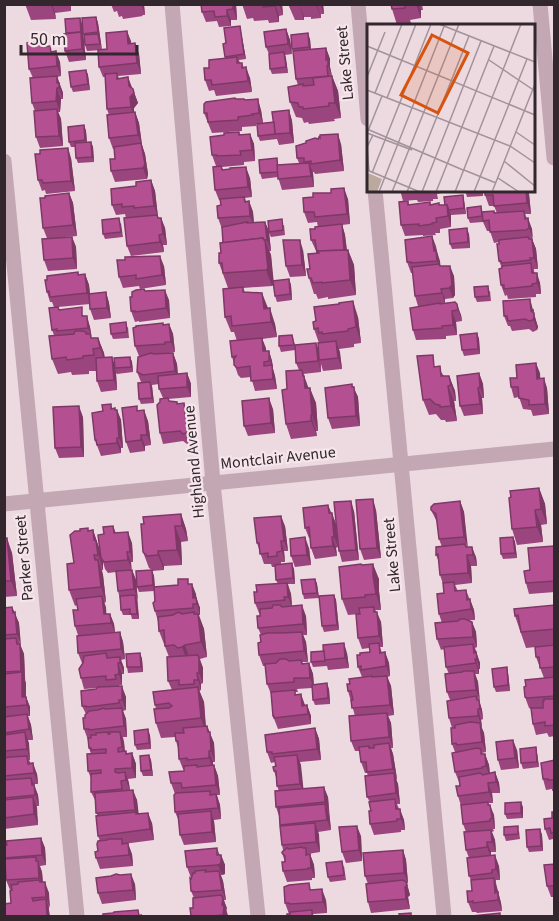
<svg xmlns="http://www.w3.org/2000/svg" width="559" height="921" font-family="'Source Sans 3',sans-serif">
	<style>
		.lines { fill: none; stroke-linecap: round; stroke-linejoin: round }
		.minor { stroke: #c3a8b4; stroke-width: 15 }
		.wall { fill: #9b457e }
		.shaded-wall { fill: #7e3866 }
		.building { fill: #b45092; stroke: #7e3866; stroke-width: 1.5 }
		.labels { text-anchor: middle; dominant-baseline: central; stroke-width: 4.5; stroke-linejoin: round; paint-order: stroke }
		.street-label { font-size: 16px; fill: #31272d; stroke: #f6e5eb }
		.inset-road { fill: none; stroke: #a29299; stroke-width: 1.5 }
		.view { fill: #d6540f; fill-opacity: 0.15; stroke: #d6540f; stroke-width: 3 }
		.inset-edge { fill: none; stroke: #31272d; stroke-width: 3 }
	</style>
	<rect width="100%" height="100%" fill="#eddae1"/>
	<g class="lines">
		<!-- minor -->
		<g class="minor">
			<path d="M172 4 213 483 258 916"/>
			<path d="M358 4 368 119"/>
			<path d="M540 4 554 158"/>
			<path d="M4 161 77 916"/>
			<path d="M375 190 444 916"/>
			<path d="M4 504 554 449"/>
		</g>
	</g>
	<!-- wall -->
	<g class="wall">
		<path d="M25 4H71V11L55 13 56 19 31 20Z"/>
		<path d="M111 4H144L145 15H142L143 16 123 19 122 16 119 17 117 11 114 12Z"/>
		<path d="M201 4H236L237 20H231V26L219 27 217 21 206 22 202 12Z"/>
		<path d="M242 4H282L283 15 279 16V22L269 23 268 20 254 21 253 18 247 19Z"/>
		<path d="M288 4H323L324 14H321V18L311 19V17H304V20H295Z"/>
		<path d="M391 4H422L423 10H421V18L410 20 411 23 397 25 392 9Z"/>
		<path d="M96 17 98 23 102 50 87 51 85 45 82 18Z"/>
		<path d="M80 18 82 24 86 60 69 62 65 51 66 33Z"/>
		<path d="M240 26 241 32 246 59 239 60 240 63H242L244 68 250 78 252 92 216 96 214 90 209 91 205 80 209 68 225 58 226 43Z"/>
		<path d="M286 29 290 40 292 54 285 55 288 73 272 74 270 69 269 54 266 47Z"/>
		<path d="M127 31 131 44 135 43 139 54 141 74 118 76 119 78 133 89 138 103 134 108V112H135L139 123 142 145 145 154 148 174 147 179 115 182 111 171 115 159 114 149H113L109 138V115L107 109 105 77H103L99 67 107 49Z"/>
		<path d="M310 39 311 49 326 48 330 59V67L332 76 338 91 341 118 334 119 335 121 309 124 308 122 304 123 302 118 296 117 290 102 298 85 296 79 294 53 292 49Z"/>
		<path d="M41 41 43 47 52 52 60 62 61 76 57 77 63 93V99H61L60 112H58L61 119 63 146 40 148 36 137 35 111 32 103 33 78 29 69Z"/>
		<path d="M86 70 88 75 90 90 73 92 71 87Z"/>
		<path d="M236 99 245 100 261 110 263 123 274 122 289 110 292 121 294 143 279 145 277 139 260 141 258 136 257 124H256V126L242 127V131L212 133 204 113Z"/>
		<path d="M84 125 86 131 87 142H91L93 147 94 162 78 163 76 158 75 147H71L69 142Z"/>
		<path d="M239 132 240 134H250L254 144 255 161 244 162V165L222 167 223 170 250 178 252 197 245 198 246 202 249 201 253 212 254 223 265 222 269 231 284 225 285 235 271 237 269 233 271 251H269L271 255 273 281 289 279 291 285 292 300 277 302 275 296 274 284 272 286 243 288 245 292 268 308 275 324 277 337 262 339 266 351H269L272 361 273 369 275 376 277 389 255 391 251 377 241 378 238 375 232 357 237 341 234 332H231L225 317 228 288 219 263 223 243 222 229 218 218 221 205 220 200H219L215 190 221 166H216L212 155Z"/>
		<path d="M341 144 344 171 315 174 314 172H313L314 187 282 190 278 177 262 179 260 173 299 163 297 158Z"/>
		<path d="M40 154 71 158 75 191 46 194 45 190 42 191 38 180Z"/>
		<path d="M151 180 155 191 158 217V218H161L165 228 167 245H163L164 252 131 256 127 246 126 218 125 214 116 215 112 205 136 186Z"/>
		<path d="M400 190H446V192L437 194 438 199H433V201L418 202 417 200H415L403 201Z"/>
		<path d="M465 190H483V196L467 197Z"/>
		<path d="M485 190H528L529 194 531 214H525L532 229V239L536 249 538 269H534V271L540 283 541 294H536V297L508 299 507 295 505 296 501 285 502 268 499 261V242L494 243 490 231H487L483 222 470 223 468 218 483 212 497 213 494 206H489L485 195Z"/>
		<path d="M69 193 73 203 77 236 65 237H72L76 247 77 269 48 271 44 260 47 238 43 228Z"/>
		<path d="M463 195 464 201 466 214 451 215V227L440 229V233H435L436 235 423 236V235L405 236 401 225 408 201 409 205 430 202 431 205H445Z"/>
		<path d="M348 199 350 224 342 225 345 235 347 250H348L354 265 356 295 328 299V297L318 299 316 294H314L309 278 310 269 317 253 311 240 318 227 317 222 308 223 304 212Z"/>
		<path d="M121 223 123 237 105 239 103 234Z"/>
		<path d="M469 234 470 248 452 249 450 244Z"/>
		<path d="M432 236 436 246 440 266 454 276 455 295 453 298 445 299V303L455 302 461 315 462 321 456 322 457 335 446 336V339L416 340 413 330 418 306 415 296 413 273H411L407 262Z"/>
		<path d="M303 250 306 276 290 277 286 266Z"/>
		<path d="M164 266 166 285 140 289 139 286 123 288 119 277Z"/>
		<path d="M78 272 79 275 85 274 89 285 90 294 106 292 109 303 111 318 94 320 90 309V304L58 307 59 309 85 316 90 327 91 338H98L104 353 105 358 114 363 130 357 132 362 133 372 117 374 116 373 117 390 101 392 97 381V371H89V374L72 375 71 372 58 374 52 359 54 335 52 330 54 307 52 302H50L47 292Z"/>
		<path d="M490 291 491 301 477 302 475 297Z"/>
		<path d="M132 297 169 300 170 318 139 322V321L135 322 131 311Z"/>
		<path d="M534 309V314L538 327 537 330 533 332 529 329 512 331 510 326H508L504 316Z"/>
		<path d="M358 317 361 343 354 344V347L339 349 342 369 323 371 321 364V372L303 374 308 388 316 403 318 431H316L317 436 291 439 286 424 287 389 299 370 296 363 295 350 281 352 279 346 292 335 295 345 318 349 319 343 314 329Z"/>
		<path d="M164 324H169L173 334 175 352 169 353H173L177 364 178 374 187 373 191 384V397L168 399 169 401 177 402 178 404 188 414 189 428 193 440 190 444H187L183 441 163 444 160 433V402L163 398 159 389V384L152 385 154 403 141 404 139 399 141 382 137 372 139 356 135 346Z"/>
		<path d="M128 327 129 338 113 339 111 334Z"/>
		<path d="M477 333 479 339 480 354 464 356 462 350Z"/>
		<path d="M437 366 444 376H449L455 391 456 401H454L457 421 446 422 445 420H441L436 414 429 415 423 400Z"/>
		<path d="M479 373 483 384 484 398H482L483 414 464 416 460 406Z"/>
		<path d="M540 373V378L547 388 549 414 533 416 531 410 523 409 519 397 514 398 511 387 517 378Z"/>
		<path d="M353 387 358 397 360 426 332 429 328 418Z"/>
		<path d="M111 404 112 408H115V410H117L121 420 123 448H121V453L101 456 95 440 103 411Z"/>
		<path d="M273 409 275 433 248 436 244 426Z"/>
		<path d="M139 411 148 421 151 445 145 446V451L130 453 126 442Z"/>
		<path d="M83 417 84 457 59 458 55 448Z"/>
		<path d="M539 488 545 504 547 524 541 525 543 542 517 545 512 529Z"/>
		<path d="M460 501 464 512 467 547 476 557 477 566H471L472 583 455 585 458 591 466 590 474 610 475 620H469L472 622 476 632 477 647 475 648 480 663V669H479V674H475L478 682 479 701 482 710 483 719 481 720 482 727H481L484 733 486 752 482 753 483 754H485L489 765 490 773 495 772 499 783 500 793H492L493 803H488L494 815 495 829H493L494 831 492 832 495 840 496 852H491V856L499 866 500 880H496V883L501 903 502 911 477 913 476 912H472L468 902 472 891 471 880 469 876V858L466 850V832L463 824 461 806 458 796 460 786 459 782 455 772V752L452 744V728L449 718 450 700 447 692 449 674 446 667 444 649 441 650 437 639 442 623 439 614 444 593 443 584 440 575 439 562 436 555 442 547 439 539 437 522 431 510Z"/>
		<path d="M376 510 381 558 364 560 360 549Z"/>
		<path d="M354 511 359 560 342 562 339 551Z"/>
		<path d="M332 513 336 524 338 547 336 548 337 556 315 559 311 548 310 538H309L305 528Z"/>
		<path d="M181 514 186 529 188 541 181 542 182 565 164 566V570L152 571 154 576 155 587 192 584 200 608V615H199L204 629 207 657 200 659 203 668V683L201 684V690L199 691 204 702 206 726H207L214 743 215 762H213V765H214L218 776 220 795H217L220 805 221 819 214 820 216 842 184 845 180 835 179 821 175 812 176 794H175L171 783 184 771V769H183L179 759 178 748 176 741 175 737 161 738 156 723V709L155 705 172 690 168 681 169 657 159 631 158 621 155 611 154 591 139 592 137 587 152 570 149 568 143 552Z"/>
		<path d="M113 526 116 533 132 543 133 562H131V570H132L136 580 139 619H132L131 615H123L121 610 120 599 118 591 116 572 108 573 105 569 103 562V570H102L103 575 106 602 104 603 106 614H110L114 624 115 632H120L123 642 125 659 121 660 124 668V674H122V685H119L126 697V710L123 711 126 719 127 737H123L124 742 125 751H126L127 754 132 753 136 764V778L128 779 130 790 137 800 138 814 152 823 154 840 123 844 132 854 133 866 100 869 96 858 100 841 98 836V816L96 813V802L91 792V778L88 771 91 754 89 748 88 740 84 729 86 714 82 706 97 688 84 689 81 678 82 663 78 653V635L75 626 78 610 77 605 75 606 69 590 74 563 89 531 93 530 100 551 104 534Z"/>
		<path d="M285 526 288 551H284L285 562H281V564L294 569 295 584H288L291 594 292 606 306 616 307 635H303L306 642 308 662H302L303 663H309L313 674 314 685 329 689 330 704 315 705 313 700 312 688 297 689 298 692H295L296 695 305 705H307L311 716V724L278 729 273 716 271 694 267 684 265 666H263L259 655 261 642V635L258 628 260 613H259L255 603 257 592 278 584 276 580 275 567H272L271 564H264L257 543Z"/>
		<path d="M513 537 515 542 517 558 503 559 501 554Z"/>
		<path d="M4 538 12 553 17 596 4 597Z"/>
		<path d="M554 546 555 592 529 594 526 583 530 570Z"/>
		<path d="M309 548 311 565 295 567 291 556Z"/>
		<path d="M362 565 379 579V591L381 610H375L381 622 383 647H380L382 653 385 652 389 663 390 676 387 677 391 686 394 715 388 716 391 723 393 748H391L393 754 397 779 396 780 398 784 400 804H397L404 820 405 830H401V832L374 835 370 824 371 811 370 802 367 797 368 776 367 773H365L361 762 360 751H355L351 741 355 716 348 691 350 684 362 677 358 667 360 655 370 652 369 648 362 649 358 638 360 614 348 615 342 599Z"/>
		<path d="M315 579 317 584 319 598 304 599 303 594Z"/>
		<path d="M334 595 336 600 339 630 324 632 322 626Z"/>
		<path d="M555 605V645L526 648 515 616Z"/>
		<path d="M12 607 19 623 20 645 24 654 26 697 30 707V716H28L31 725 33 740H28L30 760H29L37 774 38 784H34L38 795 39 806H36L38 825 4 829V608Z"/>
		<path d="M555 645V736L549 737 547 733 536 735 533 724 531 709 529 708 525 697 544 678 536 657Z"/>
		<path d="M140 653 142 659 143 672 128 673 127 667Z"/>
		<path d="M347 653 349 668 328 670 327 666 313 667 311 662Z"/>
		<path d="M508 673 510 691 496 692 494 687Z"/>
		<path d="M315 728 319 739 321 760 300 762 303 789 328 797 331 830 318 832 320 852 308 854H310L314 865 315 878H312V880L287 882 283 871 285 862 282 853 283 850 282 845 279 816 276 807 279 791 277 786 276 777 274 771 276 766 275 762 271 763 267 752Z"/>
		<path d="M150 735 151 749 137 750 135 745Z"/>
		<path d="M536 747 537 753 539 767 523 769 521 763Z"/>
		<path d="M517 750 519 768 501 770 498 760Z"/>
		<path d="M151 760 153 776H143L141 771Z"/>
		<path d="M555 760V790L552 791V789L546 790 543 779Z"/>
		<path d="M523 807V818L507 819 505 814Z"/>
		<path d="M555 812V843L553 839 549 840 545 829Z"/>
		<path d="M540 829 542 835 543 851 529 852 527 847Z"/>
		<path d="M519 831 520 839 506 841 504 835Z"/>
		<path d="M361 836 362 861 346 863 342 852Z"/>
		<path d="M41 838 45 848 46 865 40 866 42 872 43 882 49 893V910L11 903 10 890 6 880 4 861V845Z"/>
		<path d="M403 850 406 860 408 883H407L410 895 408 897 410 909 371 913 368 902V884L365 876Z"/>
		<path d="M219 855H221L225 865V874L221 875 223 881 226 900H224L228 916H180H191L193 908 194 898 191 891 192 878H191L187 867Z"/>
		<path d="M555 864V897H551L547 886Z"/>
		<path d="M344 866 346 880 330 882 328 877Z"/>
		<path d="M135 884 136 900 102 904 98 893Z"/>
		<path d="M312 890 326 900 327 913 313 914 314 916H287L289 914 285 903Z"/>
	</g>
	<!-- shaded-wall -->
	<g class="shaded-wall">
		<path d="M51 4H52L55 13 56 19Z"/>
		<path d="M141 4H144V6L145 15Z"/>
		<path d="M233 4H236L237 20 233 9Z"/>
		<path d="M274 4H275L279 16V22Z"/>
		<path d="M279 4H282L283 15Z"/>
		<path d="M299 4 304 17V20Z"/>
		<path d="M316 4H317L321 18Z"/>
		<path d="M320 4H323L324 14Z"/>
		<path d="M416 4H419L421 10V18Z"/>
		<path d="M227 10 231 20V26L227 16Z"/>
		<path d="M96 17 98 23 102 50 98 32Z"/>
		<path d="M80 18 82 24 86 60 82 49Z"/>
		<path d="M240 26 241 32 246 59 244 54Z"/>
		<path d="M286 29 290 40 292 54 288 44Z"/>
		<path d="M127 31 131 41 132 55 128 44Z"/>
		<path d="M308 33 310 39 311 53 309 47Z"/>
		<path d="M135 43 139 54 141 74 137 63Z"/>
		<path d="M326 48 330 59V67L332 76 326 60Z"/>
		<path d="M56 51 60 62 61 76 57 66Z"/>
		<path d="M284 52 286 58 288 73 286 67Z"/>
		<path d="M246 67 250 78 252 92 248 81Z"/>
		<path d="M86 70 88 75 90 90 88 84Z"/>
		<path d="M57 76 63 93V99L57 83Z"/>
		<path d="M332 76 338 91 341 118 335 103Z"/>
		<path d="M128 77 138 103 134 108V117L131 107Z"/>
		<path d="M57 88 61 99 60 112 56 101Z"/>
		<path d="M258 99 261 110 263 124 259 113Z"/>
		<path d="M57 109 61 119 63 146 59 136Z"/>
		<path d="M289 110 292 121 294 143 290 133Z"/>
		<path d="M135 112 139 123 142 145 138 135Z"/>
		<path d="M84 125 86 131 87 145 85 140Z"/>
		<path d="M250 134 254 144 255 161 252 150Z"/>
		<path d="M338 134 341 144 344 171 340 160Z"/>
		<path d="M91 142 93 147 94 162 92 157Z"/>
		<path d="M141 143 145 154 148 174 147 179 143 168Z"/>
		<path d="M68 148 71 158 75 191 71 181Z"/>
		<path d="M309 163 313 173 314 187 311 176Z"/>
		<path d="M246 167 250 178 252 197 248 187Z"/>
		<path d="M151 180 155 191 158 217 154 206Z"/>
		<path d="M344 188 348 199 350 224 347 214Z"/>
		<path d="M526 190H528L529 194 531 214 527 203Z"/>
		<path d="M69 193 73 203 77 236 73 225Z"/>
		<path d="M463 195 464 201 466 214 464 208Z"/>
		<path d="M249 201 253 212 254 226 250 216Z"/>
		<path d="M447 205 451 215V227L448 216Z"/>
		<path d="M161 218 165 228 167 245 163 234Z"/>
		<path d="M528 218 532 229 533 239 529 228Z"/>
		<path d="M265 222 269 232 271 251 267 240Z"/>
		<path d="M342 224 345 235 348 262 344 251Z"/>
		<path d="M467 228 469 234 470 248 468 242Z"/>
		<path d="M159 235 163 245 164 252 160 242Z"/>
		<path d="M432 236 440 261 441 271 434 251Z"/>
		<path d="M72 237 76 247 77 269 73 258Z"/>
		<path d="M532 239 536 249 538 269 534 258Z"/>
		<path d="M265 240 271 255 274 284 272 286 266 270Z"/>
		<path d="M300 240 303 250 306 276 302 265Z"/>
		<path d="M348 250 354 265 356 295 350 280Z"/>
		<path d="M160 256 164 266 166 285 162 275Z"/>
		<path d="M450 266 454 276 455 295 453 298 449 288Z"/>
		<path d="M537 273 540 283 541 294 537 283Z"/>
		<path d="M85 274 89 285 91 304 87 293Z"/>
		<path d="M289 279 291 285 292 300 290 294Z"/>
		<path d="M441 289 445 299V304L442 293Z"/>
		<path d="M165 290 169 300 170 318 166 308Z"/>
		<path d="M106 292 109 303 111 318 107 308Z"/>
		<path d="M262 293 268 308 269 324 264 309Z"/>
		<path d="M530 299 537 324 538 327 537 330 531 311Z"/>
		<path d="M353 301 358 317 361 343 356 327Z"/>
		<path d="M457 304 461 315 462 321 458 310Z"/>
		<path d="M270 308 275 324 277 337 271 322Z"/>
		<path d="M452 311 456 322 457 335 453 325Z"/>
		<path d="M87 316 90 327 92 338 88 328Z"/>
		<path d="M169 324 173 334 175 352 171 342Z"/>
		<path d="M477 333 479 339 480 354 478 349Z"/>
		<path d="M98 338 104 353 105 363 100 348Z"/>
		<path d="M262 338 266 348V362L263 351Z"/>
		<path d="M336 341 340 352 342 369 338 358Z"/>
		<path d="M316 343 320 353 319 360 321 372 318 361Z"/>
		<path d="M269 351 272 361 273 369 275 376 277 389 273 379Z"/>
		<path d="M173 353 177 364 178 382 175 371Z"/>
		<path d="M112 357 116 368H115L116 373 117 390 114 380Z"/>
		<path d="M130 357 132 362 133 372 131 367Z"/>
		<path d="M536 363 540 373 541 389 537 379Z"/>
		<path d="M302 370 310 392 305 388Z"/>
		<path d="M187 373 191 384V397L187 387Z"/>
		<path d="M479 373 483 384 484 398 480 387Z"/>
		<path d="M449 376 455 391 456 401 451 385Z"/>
		<path d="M544 378 547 388 549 414 545 404Z"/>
		<path d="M150 382 152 387 154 403 152 398Z"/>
		<path d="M352 384 358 397 360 426 356 416Z"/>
		<path d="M448 386 454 401 457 421 451 406Z"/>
		<path d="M310 388 316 403 318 431 312 415Z"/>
		<path d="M478 388 482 398 483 414 480 404Z"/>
		<path d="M269 398 273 409 275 433 271 423Z"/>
		<path d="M184 403 188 414 189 430 193 440 190 444 186 433Z"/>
		<path d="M79 406 83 417 84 457 81 447Z"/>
		<path d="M115 408 117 415V410L121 420 123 448 119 438Z"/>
		<path d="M144 410 148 421 151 445 147 435Z"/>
		<path d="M311 415 316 431 317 436 311 421Z"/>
		<path d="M141 435 145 446V451L141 440Z"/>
		<path d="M117 438 121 448V453L117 443Z"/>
		<path d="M539 488 545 504 547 524 541 509Z"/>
		<path d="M373 499 376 510 381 558 377 548Z"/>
		<path d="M351 501 354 511 359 560 356 550Z"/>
		<path d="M460 501 464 512 468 548 464 537Z"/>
		<path d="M328 505 336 524 338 547 334 537Z"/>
		<path d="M535 510 541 525 543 542 537 527Z"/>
		<path d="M181 514 186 529 188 541 182 526Z"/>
		<path d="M281 516 285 526 288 551 284 541Z"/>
		<path d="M175 526 181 542 182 565 177 550Z"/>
		<path d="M93 530 102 556 101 558 103 562V570L94 540Z"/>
		<path d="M128 532 132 543 133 562 130 552Z"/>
		<path d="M305 537 309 548 311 565 307 555Z"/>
		<path d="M332 537 336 548 337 556 333 546Z"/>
		<path d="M513 537 515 542 517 558 515 553Z"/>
		<path d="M7 538 12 553 17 596 11 581Z"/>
		<path d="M281 541 284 551 285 562 282 551Z"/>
		<path d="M472 547 476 557 477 566 473 555Z"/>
		<path d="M158 551 164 566V570L158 555Z"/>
		<path d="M127 552 131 562 132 571 128 560Z"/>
		<path d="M94 555 98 566V560L103 575 106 602 101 587Z"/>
		<path d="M467 555 471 566 472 583 468 573Z"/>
		<path d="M292 563 294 569 295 584 293 578Z"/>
		<path d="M373 564 379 579V591L381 610 376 594 373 576Z"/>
		<path d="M132 570 136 580 138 600 134 589Z"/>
		<path d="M152 570 154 576 155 591 153 585Z"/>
		<path d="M315 579 317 584 319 598 317 593Z"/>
		<path d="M287 583 291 594 292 607 288 597Z"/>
		<path d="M192 584 196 594 197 604 193 598Z"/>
		<path d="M135 595 137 600 139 619 137 614Z"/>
		<path d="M334 595 336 600 339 630 337 625Z"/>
		<path d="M102 596 106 607 107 625 104 614Z"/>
		<path d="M196 598 200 608V615L197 604Z"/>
		<path d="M470 599 474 610 475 620 471 609Z"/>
		<path d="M302 605 306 616 307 635 303 624Z"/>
		<path d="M12 607 19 623 21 645 17 634Z"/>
		<path d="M374 607 378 617 377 612 381 622 383 647 379 636Z"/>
		<path d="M110 614 114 624 115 633 111 623Z"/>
		<path d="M198 614 204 629 207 657 201 642Z"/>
		<path d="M472 622 476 632 477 647 473 637Z"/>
		<path d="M120 632 123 642 125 659 121 649Z"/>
		<path d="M302 632 306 642 308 662 304 651Z"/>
		<path d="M344 643 347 653 349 668 345 658Z"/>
		<path d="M20 644 24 654 25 681 21 671Z"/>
		<path d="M473 644 480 663V669L474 653Z"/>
		<path d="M185 645 190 660 188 663 182 647Z"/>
		<path d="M385 652 389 663 390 676 386 666Z"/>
		<path d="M140 653 142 659 143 672 141 667Z"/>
		<path d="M120 657 124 668V674L120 663Z"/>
		<path d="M199 658 203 668V683L199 673Z"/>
		<path d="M475 659 479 669V674L476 663Z"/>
		<path d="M118 663 122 674V685L119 674Z"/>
		<path d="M309 663 313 674 314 688 310 678Z"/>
		<path d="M507 667 508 673 510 691 508 685Z"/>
		<path d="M474 671 478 682 480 701 476 690Z"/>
		<path d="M22 672 26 683V707L22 697Z"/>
		<path d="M197 673 201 684V690L198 680Z"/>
		<path d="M387 676 391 686 394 715 390 705Z"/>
		<path d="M327 683 329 689 330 704 328 698Z"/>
		<path d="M122 686 126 697V710L122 700Z"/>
		<path d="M198 687 204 702 206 734 201 718Z"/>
		<path d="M301 694 305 705V716L302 706Z"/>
		<path d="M476 696 479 704V700L482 710 483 719Z"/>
		<path d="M26 697 30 707V716L27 705Z"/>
		<path d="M119 700 126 719 127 737 124 726 122 711Z"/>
		<path d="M307 705 311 716V724L308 714Z"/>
		<path d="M478 709 481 720 482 727 478 716Z"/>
		<path d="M387 713 391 723 393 748 389 737Z"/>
		<path d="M27 714 31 725 33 740 29 729Z"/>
		<path d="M480 723 484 733 486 752 482 742Z"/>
		<path d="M207 726 214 743 215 762 211 751Z"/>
		<path d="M315 728 319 739 321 760 317 749Z"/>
		<path d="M148 729 150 735 151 749 149 743Z"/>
		<path d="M25 732 29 743 30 760 27 749Z"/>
		<path d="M120 732 124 742 125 758 122 747Z"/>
		<path d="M513 740 517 750 519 768 515 758Z"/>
		<path d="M389 743 393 754 397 779 393 769Z"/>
		<path d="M536 747 537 753 539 767 537 762Z"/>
		<path d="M209 751 213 762V769L209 758Z"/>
		<path d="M132 753 136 764V778L132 768Z"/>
		<path d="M485 754 489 765 490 777 486 766Z"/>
		<path d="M149 755 151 760 153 776 151 770Z"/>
		<path d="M297 755 301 765 304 794 300 784Z"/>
		<path d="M33 763 37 774 38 784 34 773Z"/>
		<path d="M214 765 218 776 220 795 216 785Z"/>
		<path d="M125 772 129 783 130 791 126 780Z"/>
		<path d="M495 772 499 783 500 793 496 782Z"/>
		<path d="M394 773 398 784 400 804 396 793Z"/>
		<path d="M31 778 38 795 39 806 32 785Z"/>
		<path d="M488 783 492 793 493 803 489 792Z"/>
		<path d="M324 787 328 797 329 813 325 802Z"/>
		<path d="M133 790 137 800 140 824 135 810Z"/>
		<path d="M216 794 220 805 221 819 218 808Z"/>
		<path d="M33 797 37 807 38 825 34 814Z"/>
		<path d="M488 802 491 811 490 805 494 815 495 829 492 818Z"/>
		<path d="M521 802 523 807V818L521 813Z"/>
		<path d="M325 804 329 814 331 830 327 820Z"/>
		<path d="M400 809 404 820 405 830 401 819Z"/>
		<path d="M211 811 214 822 216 842 212 832Z"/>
		<path d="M148 813 152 823 154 840 150 829Z"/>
		<path d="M315 823 319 834 320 852 316 842Z"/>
		<path d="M357 826 361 836 362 861 359 850Z"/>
		<path d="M540 829 542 835 543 851 541 846Z"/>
		<path d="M491 830 495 840 496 852 492 842Z"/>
		<path d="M41 838 45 848 46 865 42 855Z"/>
		<path d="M487 842 491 852V858L487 847Z"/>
		<path d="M128 843 132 854 133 866 129 855Z"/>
		<path d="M217 848 221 859V855L225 865V874L222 875 218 865Z"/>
		<path d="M403 850 406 860 408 883 404 873Z"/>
		<path d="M310 854 314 865 315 878 311 868Z"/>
		<path d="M495 855 499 866 500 880 496 869Z"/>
		<path d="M36 857 42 872 43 888 39 878Z"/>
		<path d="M219 871 223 881 226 900 222 890Z"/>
		<path d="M131 874 135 884 136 900 133 890Z"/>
		<path d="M494 878 501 903 502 911 495 893Z"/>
		<path d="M45 882 49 893 50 908 46 897Z"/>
		<path d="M406 882 410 895 408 897 410 909 406 899 405 887Z"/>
		<path d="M322 889 326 900 327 913 323 902Z"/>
		<path d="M223 898 227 908 226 911 228 916H223V915L222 905Z"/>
		<path d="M46 899 49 910 50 916H47Z"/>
	</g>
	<!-- building -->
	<g class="building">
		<path d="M201 4H233V9L227 10V16L215 17 214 11 202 12Z"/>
		<path d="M263 4H274V6L263 7Z"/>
		<path d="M391 4H405V8L392 9Z"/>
		<path d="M96 17 98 32 83 34 82 18Z"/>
		<path d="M80 18 81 34V32L66 33 65 19Z"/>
		<path d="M240 26 244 54 225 57 223 44 226 43 224 28Z"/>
		<path d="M286 29 288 44 266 47 264 32Z"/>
		<path d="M127 31 128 44 135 43 137 63 99 67 98 50 107 49 106 33Z"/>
		<path d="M81 32 82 49 65 51 64 34Z"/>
		<path d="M308 33 309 47 292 49 291 35Z"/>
		<path d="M98 34 100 44 85 45 84 35Z"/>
		<path d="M41 41 42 47 50 46 51 52 56 51 57 66 29 69 27 43Z"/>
		<path d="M326 48V60H328V65L327 66 328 76 296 79 293 51Z"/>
		<path d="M284 52 286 67 270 69 269 54Z"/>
		<path d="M237 57V63H242V68L246 67 248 81 212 85 211 80H205L204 68H209V60Z"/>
		<path d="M86 70 88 84 71 87 69 72Z"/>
		<path d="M117 73V79L128 77 129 86 133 89 134 93 130 97 131 107 107 109 105 74Z"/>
		<path d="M57 76V83H59V88H57L56 101 32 103 30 78Z"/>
		<path d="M332 76 335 103H329V106L303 109V107H299L298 103 290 102 288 87 303 84V86L314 85 313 78Z"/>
		<path d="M235 98 236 99H244L245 100 258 99 259 113 252 114 253 115 238 117V120L208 122 207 113H204V104L206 102Z"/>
		<path d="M57 109 59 136 36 137 34 111Z"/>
		<path d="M289 110 290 133 275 134 272 112Z"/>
		<path d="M135 112 138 135 109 138 107 115Z"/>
		<path d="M274 122 275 134 258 136 257 124Z"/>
		<path d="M84 125 85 140 69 142 68 127Z"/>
		<path d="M239 132V135L250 134 252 150 240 151 241 155 217 156V155H212L210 137 224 135V133Z"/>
		<path d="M338 134 340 160 311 164V161L304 162V158H297L296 146 306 143V141L315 138 318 139 319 137 320 138V135Z"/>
		<path d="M91 142 92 157 76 158 75 143Z"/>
		<path d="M141 143 145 164 143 168 111 171 110 159H115L114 147Z"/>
		<path d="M68 148 71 181 43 183 42 180H38L35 154H40V150Z"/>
		<path d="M277 158 278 172 260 173 259 160Z"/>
		<path d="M309 163 311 176 278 179 277 165Z"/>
		<path d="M221 166 222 170 230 169V168L246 167 248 187 215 190 213 167Z"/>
		<path d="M151 180 154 206 134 208V206L122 207V204L112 205 111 189 136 186V182Z"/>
		<path d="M344 188 347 214 315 217 314 212H304L303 198 313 197V193H331V189Z"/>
		<path d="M485 190H526L527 203 494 206 493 195H485Z"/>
		<path d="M69 193 73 225 43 228 40 198H45V196Z"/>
		<path d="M463 195 464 208 449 210 447 205H445L444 197Z"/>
		<path d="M244 197 245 202 249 201 250 216 218 218 217 206 221 205 220 199Z"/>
		<path d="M408 201V205L430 202V205L439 203V205H447L448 216 436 218 437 222 432 223V224L419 226V224L401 225 399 202Z"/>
		<path d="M481 206 482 216 468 218 467 208Z"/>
		<path d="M494 211V213L524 211 525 219 528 218 529 228 526 230 490 232 489 220 483 221 482 212Z"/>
		<path d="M157 215 158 218H161L163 234 159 235 160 242 127 246 124 218Z"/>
		<path d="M119 218 121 232 103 234 102 220Z"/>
		<path d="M282 219 283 230 269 232 268 221Z"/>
		<path d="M247 222V223L265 222 267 240H264L263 238 223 243 222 227Z"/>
		<path d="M342 224 344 250 318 251 319 253H317L315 240H311L310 229H315V227Z"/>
		<path d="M467 228 468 242 450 244 449 230Z"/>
		<path d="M432 236 434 251H436L437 261 411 263V262H407L405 240Z"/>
		<path d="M72 237 73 258 44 260 42 239Z"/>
		<path d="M528 237 529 239H532L534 258H530L531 260 502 263 501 261H499L497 244H499V240Z"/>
		<path d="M263 238 264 240H265L268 269 266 270 223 273 222 263H219V253H221L220 243Z"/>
		<path d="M283 240H300L302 265 286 266Z"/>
		<path d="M348 250 350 280 322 283V282L313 283 311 278H309L307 269H310L308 254 319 253 318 251Z"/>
		<path d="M160 256 162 275 136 279V275L119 277 117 260H125V257Z"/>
		<path d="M531 263 532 273H537V283L532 284V286L504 289V285H501L499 269 502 268V266Z"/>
		<path d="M439 264 440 266H450L452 285 449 288 441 289 442 293 415 296 412 267Z"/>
		<path d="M78 272V275L85 274 87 293 50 297 49 291 47 292 45 280H47V276Z"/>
		<path d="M289 279 290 294 275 296 273 281Z"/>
		<path d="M488 286 489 296 475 297 474 287Z"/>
		<path d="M243 287V292L262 293 264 309 270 308 271 322 232 326 231 316 225 317 223 289Z"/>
		<path d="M144 289 145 291 165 290 166 308 135 312V311H131L130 297H132V292L136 290Z"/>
		<path d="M106 292 107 308 90 309 89 294Z"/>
		<path d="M530 299 531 311 534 313V317L533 320 529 321 525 319 508 321 507 316H504L503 301Z"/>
		<path d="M353 301 356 327 348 329V331L322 334V332L319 333 318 328 314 329 313 322 316 321 314 307 339 304V303Z"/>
		<path d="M455 302 457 304 458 310 452 311 453 325 442 326V328L413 330 410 308 440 303V304Z"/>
		<path d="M58 307 59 310 82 307V316H87L88 328 57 331V329L52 330 49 308Z"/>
		<path d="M126 322 127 332 111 334 110 324Z"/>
		<path d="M163 323V325L169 324 171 342H165V344L135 346 133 328 136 327V326Z"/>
		<path d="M75 331H82L86 332V334H90L91 338H98L100 348 93 349 94 355 83 356V358L67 360 66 357 52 359 49 336 74 334Z"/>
		<path d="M477 333 478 349 462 350 460 335Z"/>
		<path d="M292 335 294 345 279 346V336Z"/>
		<path d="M262 338 263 351H269V361L264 362V366L272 365 273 379 251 381 250 366 237 368 234 365V359L236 356 232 357 230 341Z"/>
		<path d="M336 341 338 358 319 360 318 343Z"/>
		<path d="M316 343 318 361 296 363 295 345Z"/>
		<path d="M151 353 154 354 173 353 175 371 143 375 137 372 138 357Z"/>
		<path d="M433 355 434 367 440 366 441 376H449L451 385 448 386 451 406 440 407V405L435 404 430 399 423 400 417 356Z"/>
		<path d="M112 357 114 380 97 381 96 358Z"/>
		<path d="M130 357 131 367 115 368 114 358Z"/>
		<path d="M536 363 537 379 544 378 545 404 529 405V400L519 398 518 387H511L510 378H517L516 365Z"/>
		<path d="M302 370 303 376H304L305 388H310L312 415H311V421L286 424 282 390 287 389 286 371Z"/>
		<path d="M187 373V387L159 389 158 376Z"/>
		<path d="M479 373 480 387 478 388 480 404 460 406 457 376Z"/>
		<path d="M150 382 152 398 139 399 138 383Z"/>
		<path d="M352 384V387H354L356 416 328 418 325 388Z"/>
		<path d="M168 398 169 401 177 402V404L184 403 186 423 188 424 189 429 186 433 183 434 180 431 160 433 157 405 160 402V399Z"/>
		<path d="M269 398 271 423 244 426 242 401Z"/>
		<path d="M111 404V409L115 408V410H117L119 438H117V443L97 445 96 440H95L92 413 103 411 102 405Z"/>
		<path d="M79 406 81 447 55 448 53 407Z"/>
		<path d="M137 406V411L144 410 147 435H141V440L126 442 122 408Z"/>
		<path d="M539 488 541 509 535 510 537 527 512 529 509 498 511 497 510 491Z"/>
		<path d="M373 499 377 548 360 549 356 500Z"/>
		<path d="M351 501 356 550 339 551 334 502Z"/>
		<path d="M460 501 464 537 439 539 436 514 431 510V507L434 504Z"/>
		<path d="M328 505 329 513H332L334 537H332L333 546 311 548 309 527 305 528 303 508Z"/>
		<path d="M181 514 182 526H175L177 550 158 551V555L147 556 143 552 141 524H144L143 517Z"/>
		<path d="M281 516 284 541H281L282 551 277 552V556L268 557V553L260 554 259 543H257L254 518Z"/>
		<path d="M113 526 114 533 128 532 130 552H127L128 560 104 562 101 558 98 535 104 534 103 527Z"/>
		<path d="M88 528V531L93 530 94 540 96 541 98 555H94L95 560H98L101 587 69 590 67 564 74 563 70 535 75 531H80V529Z"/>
		<path d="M305 537 307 555 291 556 290 539Z"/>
		<path d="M513 537 515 553 501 554 500 538Z"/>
		<path d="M4 538H7L11 581H4Z"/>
		<path d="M465 544 466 547H472L473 555H467L468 573 440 575 438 554 436 555V547Z"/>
		<path d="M554 546 555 581 526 583 524 571 530 570 528 548Z"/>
		<path d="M292 563 293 578 276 580 275 565Z"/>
		<path d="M361 564 362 565 373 564V576L376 594 365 595V597L342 599 339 567Z"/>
		<path d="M132 570 134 589 118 591 116 571Z"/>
		<path d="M152 570 153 585 137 587 136 571Z"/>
		<path d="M178 579H188V584H192L193 598H196L197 604H193V608L155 611 153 603 155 601 154 587 178 585Z"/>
		<path d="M315 579 317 593 303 594 301 580Z"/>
		<path d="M454 582 455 591 466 590 467 600 470 599 471 609 439 614 437 594 444 593 443 583Z"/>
		<path d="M287 583 288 597H284L285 600 255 603 254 592H257L256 585Z"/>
		<path d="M135 595 137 614H130V609L121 610 120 596Z"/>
		<path d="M334 595 337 625 322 626 319 596Z"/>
		<path d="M102 596 104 614H110L111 623 75 626 73 610H78L76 599Z"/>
		<path d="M273 605H280L282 607 302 605 303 624 258 628 257 616H260V609L272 608Z"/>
		<path d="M555 605V629L521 632 518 615 515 616 514 609Z"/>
		<path d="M12 607 13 613 15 612 17 634 4 635V608Z"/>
		<path d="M374 607V612H377L379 636 358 638 356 614H360L359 608Z"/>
		<path d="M178 612 182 614 194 612V614H198L201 642 185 645 182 647 178 648 174 645 165 646 164 630 159 631 158 617 173 615Z"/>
		<path d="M460 619H465L472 622 473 637 437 639 435 623 458 621Z"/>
		<path d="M120 632 121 649 78 653 77 636Z"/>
		<path d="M302 632 304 651 259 655 258 643 261 642 260 635 267 633H281Z"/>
		<path d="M16 638 17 644H20L21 671 4 672V639Z"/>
		<path d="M344 643 345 658 324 660 323 645Z"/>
		<path d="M379 643 380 653 385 652 386 666 361 670V666L358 667 357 655H360V653L370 652 369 644Z"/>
		<path d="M473 644 474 653 476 652 477 659H475L476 663 446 667 444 647Z"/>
		<path d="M555 645V667L540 668 539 657H536L535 647Z"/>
		<path d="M324 651 325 661 311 662V652Z"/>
		<path d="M106 653 107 658 120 657V663H118L119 674 115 675 116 679 106 680V676L81 678 79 669 83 663 84 656Z"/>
		<path d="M140 653 141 667H127L126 654Z"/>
		<path d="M198 655 199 658V673H197L198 680H194V684L179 685V680L168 681 167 657Z"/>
		<path d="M280 659H286L289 661 301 660 302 664 309 663 310 678H294V682L267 684 265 664 276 663Z"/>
		<path d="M507 667 508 685 494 687 492 669Z"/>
		<path d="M464 671H474L476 690 447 692 445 674 462 672Z"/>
		<path d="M22 672V697H26L27 705 4 707V674Z"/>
		<path d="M372 676V677L387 676 390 705 352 708 351 700H353L351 691H348L347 684H350L349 679Z"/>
		<path d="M555 677V696L527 698 525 697 524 687 526 686 525 680Z"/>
		<path d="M327 683 328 698 313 700 312 685Z"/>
		<path d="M122 686V700H119V703L87 707 86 706H82L81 691 96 689 98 687Z"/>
		<path d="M198 687 201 718 156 723 154 709 169 708 172 706 169 703 155 705 153 692Z"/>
		<path d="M295 690V695L301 694 302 706 307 705 308 714 274 718V716H273L271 692Z"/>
		<path d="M476 696 477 700H479L480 709H478V716L449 718 447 701Z"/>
		<path d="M544 699H555V725L545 726V722L533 724 531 708H543V701H544Z"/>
		<path d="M104 708 105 709 122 708 124 726 89 730V729H84L83 718H85V715L89 711 98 710Z"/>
		<path d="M387 713 389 737 351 741 349 716Z"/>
		<path d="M27 714 29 729 4 733V717Z"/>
		<path d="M470 722 480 723 482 742 457 745 456 743 452 744 451 728H455V725Z"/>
		<path d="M207 726 208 732H210L211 751H209V758L187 760V758L179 759 178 741H176L175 733H184L183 728Z"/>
		<path d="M315 728 317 749 272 754V752H267L265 735Z"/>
		<path d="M148 729 149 743 135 745 134 731Z"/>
		<path d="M25 732 27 749 4 751V735Z"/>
		<path d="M108 732V734H110V732H120L122 747 118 748V752L126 751V754L132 753V768L115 769V772L118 773 125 772 126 780 121 781 122 789 91 792V774L101 773V770L88 771 87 754 106 753V749L91 750V748H89L88 738H91V735H96V733Z"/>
		<path d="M513 740 515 758 498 760 496 742Z"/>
		<path d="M389 743 393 769 367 772 366 762H361L359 747 369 746V748H374V745Z"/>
		<path d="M536 747 537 762 521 763 520 749Z"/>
		<path d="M477 748 481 749V754H485L486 766 482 767V768L455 772 452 753Z"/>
		<path d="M149 755 151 770 141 771 140 756Z"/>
		<path d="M297 755 300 784 277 786 276 771H274L273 767 276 766 274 757Z"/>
		<path d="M27 756 28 764 33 763 34 773 4 776V758L10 757Z"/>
		<path d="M555 760V780H548V779H543L541 763Z"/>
		<path d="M197 765V767L214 765 216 785 182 788 181 783H171L169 772 184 771V766Z"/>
		<path d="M495 772 496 782 488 783 489 792 458 796 456 786H460L459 777 480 773 483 775Z"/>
		<path d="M394 773 396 793 367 797 365 776Z"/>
		<path d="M31 778 32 785 34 784 35 795 4 798V780Z"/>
		<path d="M324 787 325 802 276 807 275 791Z"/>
		<path d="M133 790 135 810 96 813 95 793Z"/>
		<path d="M210 791V795L216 794 218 808 175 812 174 795 176 793Z"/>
		<path d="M33 797 34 814 4 818V800Z"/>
		<path d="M395 799 396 809H400L401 819H397V821L370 824 369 811H371L369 802Z"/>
		<path d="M488 802V805H490L492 818 490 819V821L463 824 461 805Z"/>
		<path d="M521 802V813L505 814V803Z"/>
		<path d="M325 804 327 820 280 825 279 808Z"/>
		<path d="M211 811 212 832 180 835 178 814Z"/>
		<path d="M136 812V814L148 813 150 829 98 836 96 816Z"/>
		<path d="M552 812H555V832L551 833 550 828 545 829 544 819 552 818Z"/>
		<path d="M315 823 316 842 282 845 280 826Z"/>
		<path d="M357 826 359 850 342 852 339 827Z"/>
		<path d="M518 826V834L504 835V827Z"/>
		<path d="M540 829 541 846 527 847 526 830Z"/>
		<path d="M491 830 492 842H487V847L466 850 464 832Z"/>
		<path d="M41 838 42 855 4 858V845H7L6 841Z"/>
		<path d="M109 839H122V844L128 843 129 855 96 858 95 852 98 851 97 844 98 841 107 840Z"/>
		<path d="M302 847 303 848H306V855L310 854 311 868H308V869L283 871 282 862H285V856L282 853V852L287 848 289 849Z"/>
		<path d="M217 848V855H221V863L218 865 187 867 185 851Z"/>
		<path d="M403 850 404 873 365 876 363 853Z"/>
		<path d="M495 855 496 869 492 870V873L469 876 467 858Z"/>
		<path d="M36 857V861H38L39 878 6 880 5 859Z"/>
		<path d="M342 861 344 875 328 877 326 863Z"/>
		<path d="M555 864V886H547L544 865Z"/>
		<path d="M206 870 205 872 219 871 222 890 195 892 191 891 190 878 191 879 193 873H195V871Z"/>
		<path d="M116 874 120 875 131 874 133 890 98 893 96 878 111 876Z"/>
		<path d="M494 878 495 893 498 892V900L473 903V901L468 902 467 891H472L471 880Z"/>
		<path d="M39 880 40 882H45L46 897 32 898 33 901 46 899 47 916H4V904L11 903 10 891 12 890 11 885 18 884V882Z"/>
		<path d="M403 880 406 882 407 885 405 887 406 899 368 902 366 884Z"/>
		<path d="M309 883 310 890 322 889 323 902 290 904 289 903H285L284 887 289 885Z"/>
		<path d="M221 895 223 898 222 905 224 906 223 915 213 916H191L190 908H193V898Z"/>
		<path d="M138 910 139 916 141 915V916H103V914L113 913 114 912Z"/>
		<path d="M312 910V916H287V914H290V912Z"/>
		<path d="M411 913V916H400L399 914Z"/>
		<path d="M500 913V916H472Z"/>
	</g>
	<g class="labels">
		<!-- street labels -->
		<g class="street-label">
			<text transform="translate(345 63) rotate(-95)">Lake Street</text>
			<text transform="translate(278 458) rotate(-6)">Montclair Avenue</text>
			<text transform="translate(194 462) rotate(-95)">Highland Avenue</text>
			<text transform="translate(392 555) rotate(-95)">Lake Street</text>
			<text transform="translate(24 558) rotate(-95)">Parker Street</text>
		</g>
	</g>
	<!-- overview -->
	<g transform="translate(367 24)">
		<rect width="168" height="168" fill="#eddae1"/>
		<path d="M0 137 1 149 15 155 10 168H0Z" fill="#baa99c"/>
		<path class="inset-road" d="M72 0 168 38M0 22 168 91M122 36 168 67M0 53 18 8M0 66 143 122 168 139M8 69 35 0M20 74 49 0M0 105 96 146M1 107 15 72M149 108 168 121M0 109 45 126M137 137 168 162M0 146 53 168M97 146 129 159M2 147 0 123 6 111M5 149 64 0M131 154 152 168M12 168 78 0M25 168 92 0M40 168 102 12M55 168 114 17M69 168 127 22M88 168 154 0M107 168 160 35M125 168 168 60"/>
		<path class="view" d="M65 11 101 29 71 89 34 71Z"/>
		<rect width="168" height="168" class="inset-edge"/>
	</g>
	<!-- border -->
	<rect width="559" height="921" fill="none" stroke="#31272d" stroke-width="12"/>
	<!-- scale -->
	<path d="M21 45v9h116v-9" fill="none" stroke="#31272d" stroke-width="3"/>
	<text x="30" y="45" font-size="18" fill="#31272d" stroke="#f6e5eb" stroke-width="4.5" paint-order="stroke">50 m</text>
</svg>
